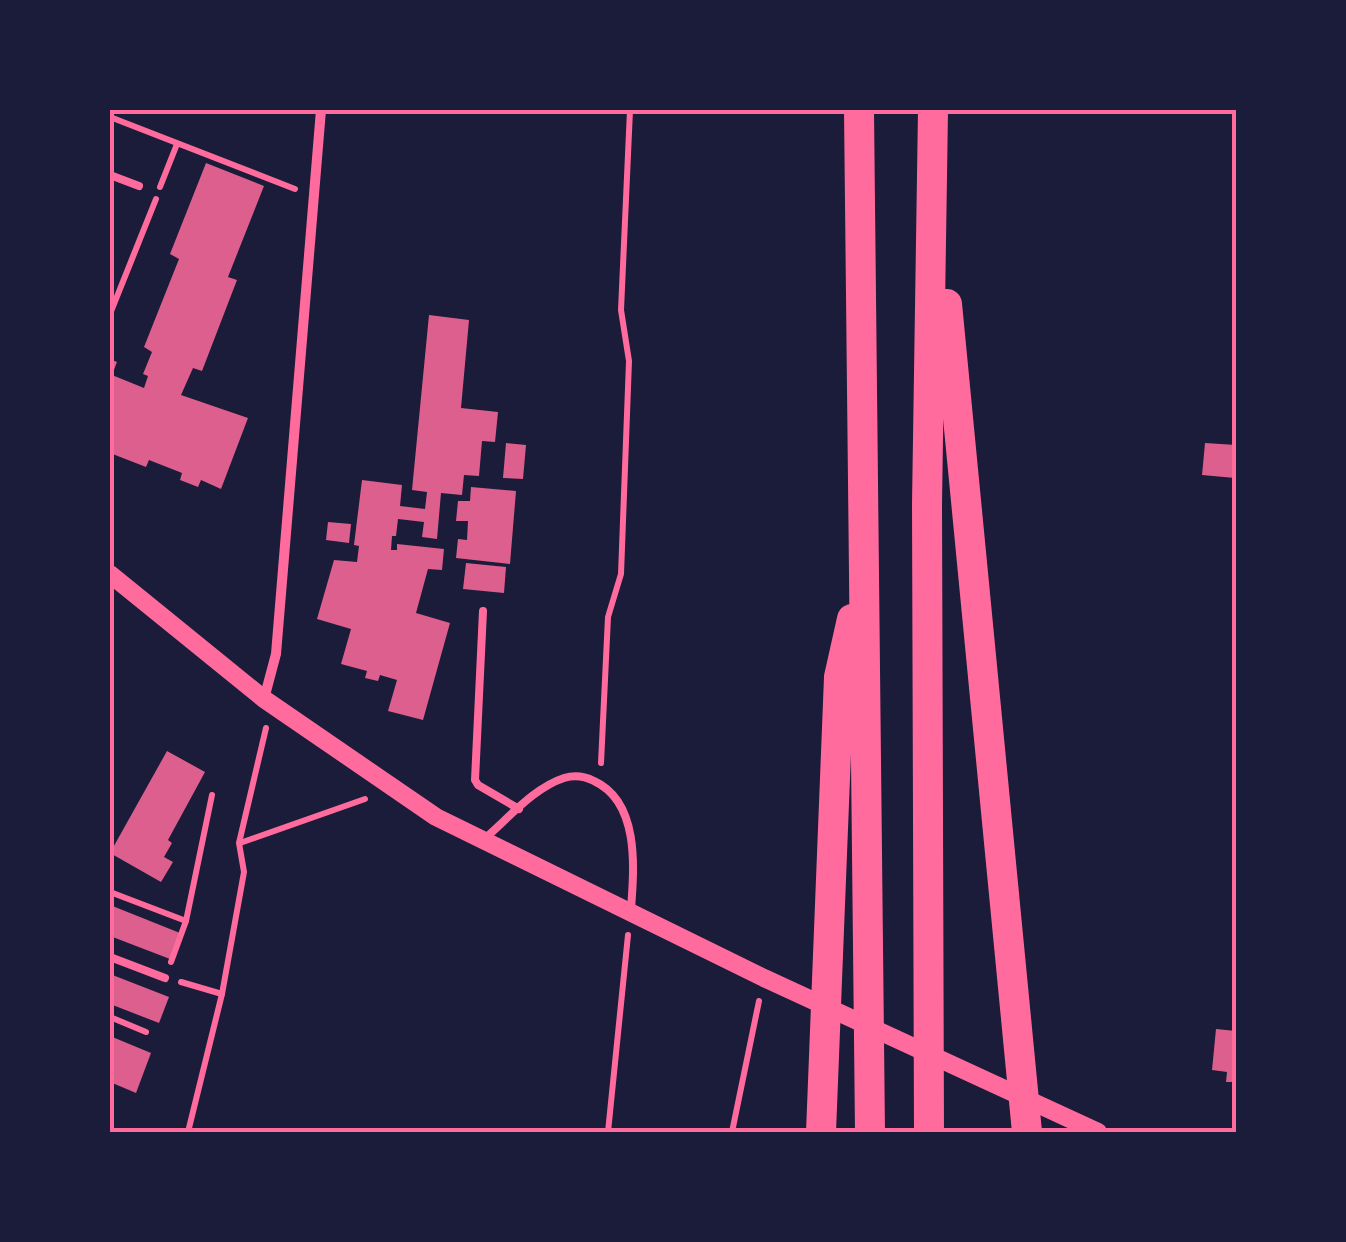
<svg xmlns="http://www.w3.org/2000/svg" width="1346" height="1242" font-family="'Public Sans',sans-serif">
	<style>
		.building { fill: #dd5f8e }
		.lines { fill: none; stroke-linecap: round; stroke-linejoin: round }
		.path { stroke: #ff6b9d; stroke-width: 6 }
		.service { stroke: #ff6b9d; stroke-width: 8 }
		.minor { stroke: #ff6b9d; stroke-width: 10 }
		.tertiary { stroke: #ff6b9d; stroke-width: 18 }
		.motorway { stroke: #ff6b9d; stroke-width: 30 }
		.neatline { fill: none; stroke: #ff6b9d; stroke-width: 4 }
	</style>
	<rect width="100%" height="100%" fill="#1b1b3a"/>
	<!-- building -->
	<g class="building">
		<path d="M206 163 264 186 228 277 237 280 202 371 193 368 181 395 248 418 221 489 201 480 198 487 180 480 182 473 149 460 146 467 110 453V359L117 362 112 375 144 388 148 376 143 374 152 352 144 347 179 259 170 254Z"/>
		<path d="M429 315 469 320 461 408 498 412 495 442 482 441 479 476 464 475 462 495 441 493 437 539 422 537 424 522 398 519 396 536H392L391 550H397V544L444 549 442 570 428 569 416 613 450 623 423 720 388 711 397 680 380 675 378 681 365 678 367 671 341 664 351 629 317 619 334 560 357 562 359 546 354 545 362 480 402 485 400 506 425 509 427 492 412 490Z"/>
		<path d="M506 443 526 445 523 479 503 478Z"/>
		<path d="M1205 443 1236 445 1235 478 1202 475Z"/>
		<path d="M471 487 516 491 510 564 456 558 458 539 467 540 468 521H456L458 501H470Z"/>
		<path d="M328 522 351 524 349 543 326 540Z"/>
		<path d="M466 563 506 567 504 593 463 589Z"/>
		<path d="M167 751 205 772 168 840 172 843 164 857 173 862 161 882 110 853Z"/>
		<path d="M110 905 180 933 170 959 110 936Z"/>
		<path d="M110 974 169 997 159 1023 110 1004Z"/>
		<path d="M1216 1029 1236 1031V1082H1226L1227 1072 1212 1070Z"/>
		<path d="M110 1036 151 1053 136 1093 110 1082Z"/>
	</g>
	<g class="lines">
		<!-- path -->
		<g class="path">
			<path d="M110 117 295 189"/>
			<path d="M160 187 177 144"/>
			<path d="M110 314 156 199"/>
			<path d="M601 763 608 617 621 574 629 361 621 310 630 110"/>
			<path d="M240 843 365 799"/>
			<path d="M110 892 186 921 212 795"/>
			<path d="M171 962 186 921"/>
			<path d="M181 982 222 994"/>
			<path d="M110 1017 146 1032"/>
			<path d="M188 1132 222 994 244 872 239 843 266 728"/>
			<path d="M608 1132 628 935"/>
			<path d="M732 1132 759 1001"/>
		</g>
		<!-- service -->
		<g class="service">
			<path d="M110 175 139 186"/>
			<path d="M483 611 475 780 478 785 519 809"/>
			<path d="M483 840C507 820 533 788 564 778 574 775 584 776 594 781 640 802 634 869 631 909"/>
			<path d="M110 957 165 978"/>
		</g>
		<!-- minor -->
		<path class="minor" d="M264 699 276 654 321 110"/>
		<!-- tertiary -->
		<path class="tertiary" d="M110 574 264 699 436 817 764 978 1098 1132"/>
		<!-- motorway -->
		<g class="motorway">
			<path d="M859 110 870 1132"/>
			<path d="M947 304 1027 1132"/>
			<path d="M821 1132 839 677 852 619"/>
			<path d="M929 1132 927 504 933 110"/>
		</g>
	</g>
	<!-- border -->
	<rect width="1346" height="1242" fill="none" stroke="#1b1b3a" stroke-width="225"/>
	<rect x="112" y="112" width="1122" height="1018" class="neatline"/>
</svg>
